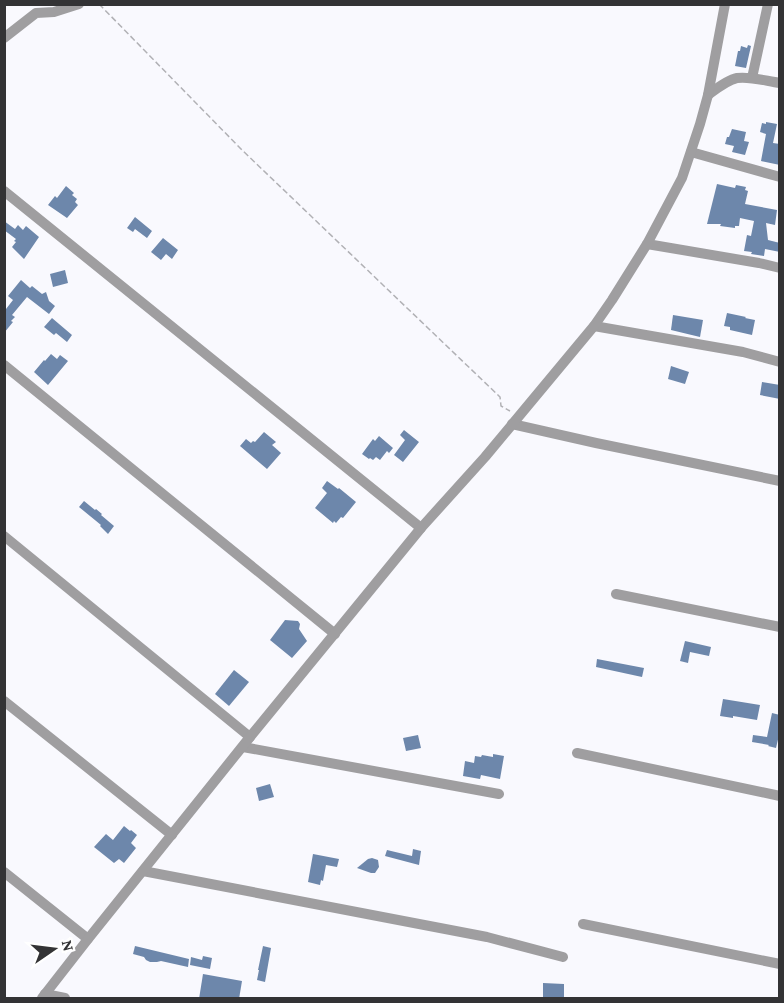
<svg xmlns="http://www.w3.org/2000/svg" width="784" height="1003" font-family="'Crimson Pro',serif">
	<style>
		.building { fill: #6d87ab }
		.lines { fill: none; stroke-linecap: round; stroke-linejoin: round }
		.path { stroke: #b1b1b5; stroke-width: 1.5; stroke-dasharray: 6 3; stroke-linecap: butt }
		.minor { stroke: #9f9ea0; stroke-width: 10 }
	</style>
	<rect width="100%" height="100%" fill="#f9f9fe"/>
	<!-- building -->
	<g class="building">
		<path d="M748 45 751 46 746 68 735 66 738 51H740L741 46 747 48Z"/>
		<path d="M766 122 777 124 773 143 780 144V165L761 161 766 134 760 132 762 123 766 124Z"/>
		<path d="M732 129 746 132 744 141 749 142 745 155 732 152 734 146 725 144 727 137H729Z"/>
		<path d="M717 184 735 188 736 185 746 187 745 190 748 191 745 204 777 210 775 225 766 223 768 240 780 243V252L765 249 764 256 751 254 752 252 744 251 747 235 751 236 754 221 740 218 739 226H735V228L720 226 721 224H707Z"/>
		<path d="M66 186 74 193 72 195 77 199 75 202 78 205 67 218 48 205 55 196 57 198Z"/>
		<path d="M135 217 152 231 147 238 135 229 133 232 127 228Z"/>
		<path d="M4 221 15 229 18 225 23 230 26 226 39 237 24 259 12 247 16 242 14 241 16 239 4 230Z"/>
		<path d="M163 238 178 250 172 259 166 254 161 260 151 252Z"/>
		<path d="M65 270 68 283 53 287 50 274Z"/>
		<path d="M21 280 30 288 32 286 42 294 46 292 49 301 55 306 49 314 27 297 12 315 15 317 11 321 13 322 4 333V309H6L13 300 8 296Z"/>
		<path d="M727 313 746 317 745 318 755 320 752 335 730 330V327L724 326Z"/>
		<path d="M673 315 703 320 700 337 671 330Z"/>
		<path d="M52 318 72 335 67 342 56 333 54 335 44 327Z"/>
		<path d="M51 354 57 359 60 355 68 361 48 385 34 372 44 360 45 361Z"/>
		<path d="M671 366 689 372 685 384 668 379Z"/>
		<path d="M762 382 780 385V399L760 395Z"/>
		<path d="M404 430 419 442 403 462 394 455 405 440 400 435Z"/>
		<path d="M264 432 276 442 272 445 281 453 267 469 240 446 246 439 251 443 253 441 255 442Z"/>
		<path d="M379 436 393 448 389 453 387 451 380 460 376 457 373 460 370 458 369 459 362 454 373 439 375 441Z"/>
		<path d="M327 481 338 489 339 488 356 502 343 518 341 517 336 523 334 521 333 523 315 508 327 493 322 488Z"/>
		<path d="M84 501 95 510 96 509 102 514 101 515 114 526 108 534 100 526 101 525 79 507Z"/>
		<path d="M285 620 298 621 300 624 299 629 307 641 292 658 270 640Z"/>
		<path d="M685 641 711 647 709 656 690 652 688 663 680 661Z"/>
		<path d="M597 659 644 668 642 677 596 667Z"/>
		<path d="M234 670 249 682 229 706 215 694Z"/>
		<path d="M723 699 760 705 757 720 733 716V718L720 716Z"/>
		<path d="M772 713 780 715V731L776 748 768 746 769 745 752 742 753 735 767 737Z"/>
		<path d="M418 735 421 748 406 751 403 738Z"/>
		<path d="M493 754 504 756 500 779 481 775 480 779 463 776 465 761 474 763 475 756 481 757 482 755 493 757Z"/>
		<path d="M270 784 274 797 259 801 256 788Z"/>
		<path d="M124 826 130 831 131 830 137 835 131 843 136 848 124 863 119 859 114 863 94 847 106 834 113 840Z"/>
		<path d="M413 849 421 851 419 865 385 856 387 850 412 856Z"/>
		<path d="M313 854 339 859 337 867 326 865 323 881 321 880 320 885 308 882Z"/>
		<path d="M372 858 378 860 379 867 375 873H371L357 868 368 859Z"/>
		<path d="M135 946 189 959 188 967 161 961 157 962H150L146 960 144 957 133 954Z"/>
		<path d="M263 946 271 948 265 982 257 980 259 970H258Z"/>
		<path d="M203 956 212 958 210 969 190 965 191 957 202 960Z"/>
		<path d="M203 974 242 981 239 999H199Z"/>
		<path d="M543 983 564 984V999H543Z"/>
	</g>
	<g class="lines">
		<!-- path -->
		<path class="path" d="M99 4 242 150 500 397 501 406 510 411"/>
		<!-- minor -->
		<g class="minor">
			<path d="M4 38 36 13 54 12 79 4"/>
			<path d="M752 78 768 4"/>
			<path d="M708 95C716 89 727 80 737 78 750 76 766 81 780 83"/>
			<path d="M691 152 780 177"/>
			<path d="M4 191 421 528"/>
			<path d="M647 244 759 263 780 268"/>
			<path d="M594 326 743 352 780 362"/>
			<path d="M4 365 335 634"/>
			<path d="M512 424 596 443 780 481"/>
			<path d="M4 536 250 737"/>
			<path d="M616 594 780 627"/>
			<path d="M4 701 172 835"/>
			<path d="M243 747 499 794"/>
			<path d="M577 753 780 796"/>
			<path d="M143 871 487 937 563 957"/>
			<path d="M4 872 88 939"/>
			<path d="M583 924 780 964"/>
			<path d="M45 994 65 998"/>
			<path d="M42 998 88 939 250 737 421 528 485 457 594 326 612 300 647 244 682 178 700 124 708 95 725 4"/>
		</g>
	</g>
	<!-- border -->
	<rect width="784" height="1003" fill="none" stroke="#333335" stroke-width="12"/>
	<!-- north arrow -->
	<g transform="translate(54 949) rotate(76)" stroke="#ffffff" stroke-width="4.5" paint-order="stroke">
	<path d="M0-4.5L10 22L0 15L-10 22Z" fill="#333335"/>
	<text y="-9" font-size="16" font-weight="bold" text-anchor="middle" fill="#333335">N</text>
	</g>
</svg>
